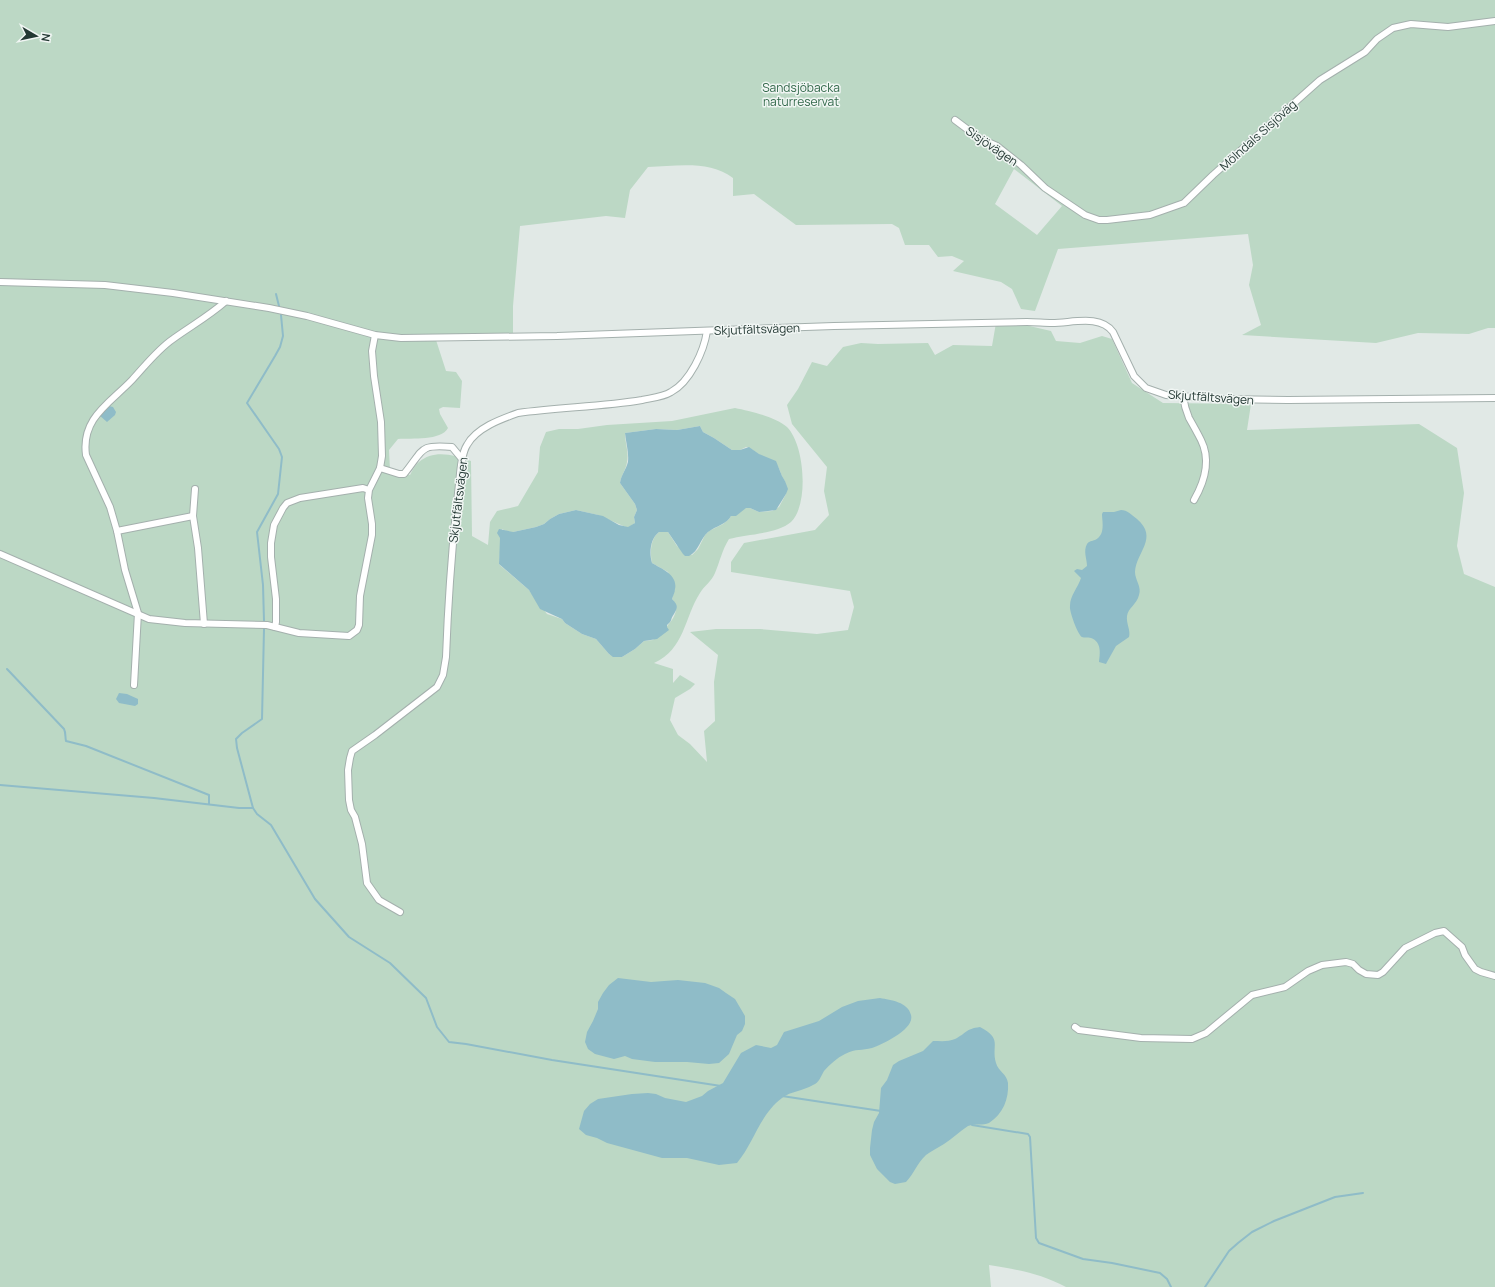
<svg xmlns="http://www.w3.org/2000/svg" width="1495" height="1287" font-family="Manrope,sans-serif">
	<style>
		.green { fill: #bcd8c5; fill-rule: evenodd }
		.water { fill: #8fbcc8 }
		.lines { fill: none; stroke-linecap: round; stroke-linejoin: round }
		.stream { stroke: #8fbcc8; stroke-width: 2 }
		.minor-casing { stroke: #a4b0ad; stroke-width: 8 }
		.minor { stroke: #fff; stroke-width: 6 }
		.labels { text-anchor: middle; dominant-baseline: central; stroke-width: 3; stroke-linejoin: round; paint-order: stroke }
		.park-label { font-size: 12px; fill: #33694b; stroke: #f1f6f4 }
		.street-label { font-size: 12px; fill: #233833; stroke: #f1f6f4 }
	</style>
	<rect width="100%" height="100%" fill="#e1e9e6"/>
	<!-- green -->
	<path class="green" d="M0 0H1495V328H1488L1469 334 1418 333 1376 343 1242 335 1261 325 1249 285 1253 265 1248 234 1058 249 1035 311 1021 309 1012 289 1001 282 953 271 964 261 952 256 938 257 929 245H905L899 228 892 224 796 225 754 194 733 196V178C710 160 676 166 648 167L630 190 625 218 606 216 520 226 513 306V340H436L446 371 456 372 462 381 460 408 443 407 439 409 440 414 448 428C441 441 412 438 398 439L389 450 390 470 410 475C412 471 415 465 419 462 434 449 454 455 471 461L472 536 488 545 490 522 497 511 518 506 538 472 540 447 546 432 559 429H578L607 425 672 421 735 408C750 411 776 417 787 427 805 445 809 505 791 522 777 534 747 534 729 539 722 550 720 561 715 573 712 581 704 586 700 593 684 618 685 649 654 663L673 669V683L680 675 695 684 690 689 675 698 670 720 678 735 690 744 707 762 704 731 715 721 714 682 718 655 690 632 716 629H760L817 634 848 630 854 607 850 591 731 572V562L744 543 815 530 829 515 824 491 827 467 792 424 787 405 798 389 812 362 827 366 843 347 861 343 878 344 928 343 935 355 953 345 992 346 996 323 1025 325 1051 331 1056 341 1080 343 1102 336 1112 339 1132 383 1163 403 1251 404 1247 430 1419 424 1457 448 1464 493 1457 546 1464 574 1495 587V1287H1066C1039 1273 1019 1270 989 1265L991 1287H0ZM1014 169 1062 206 1037 235 995 204ZM700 426 703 432 714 438 732 450H740L746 447C752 448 755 452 760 455 767 459 774 459 778 467 781 472 781 476 785 481L786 494 779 507 772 511 759 512 750 508H745L731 516 729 519 723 524 709 531 705 535 698 549 692 555 677 546 668 532H659C650 539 650 553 652 563L668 572 675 588 672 599C685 613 663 630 653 640L644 641 635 649 622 657 610 655 596 639 582 634 565 623 562 619 547 614 529 590 502 567 499 564 502 529 508 532H513L536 527 544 524 550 519 559 514 576 510 598 515 628 528 635 523 634 517 637 510 635 504 620 483C621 475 626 470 627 462 629 452 625 443 625 433L656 429 677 430Z"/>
	<!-- water -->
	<g class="water">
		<path d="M109 406 113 407 116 412 115 415 107 422 99 415Z"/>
		<path d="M700 426 703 432 714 438 732 450H740L749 447 759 454 776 461 782 476 785 481 788 489 786 494 776 510 759 512 750 508H746L736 516H731C727 524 716 526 708 532 700 539 699 551 689 556H685L683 554 668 532H659C650 539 649 553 652 563 662 569 678 575 675 589 675 592 673 596 672 599 678 605 678 607 674 614 670 619 673 620 667 625V627L669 630 657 639 644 641 635 649 622 657H613L609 654 596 639 582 634 565 623 562 619 540 609 529 590 499 564 500 538 497 533 499 529 513 532 536 527 544 524 550 519 559 514 576 510 603 516 619 525 628 527 635 523 634 517 637 510 635 504 620 483C621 475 626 470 628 462 629 452 626 443 625 433L656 429 677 430Z"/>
		<path d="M1121 510C1127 510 1132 515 1137 519 1159 538 1136 552 1135 572 1135 580 1142 587 1139 595 1137 604 1128 608 1127 616 1126 623 1131 631 1129 637L1116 646 1107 662 1106 664 1099 662C1100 654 1102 642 1091 638 1088 637 1084 638 1082 637 1078 635 1069 611 1070 606 1070 595 1078 588 1081 578L1074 571 1077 569 1082 570 1087 566C1087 559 1083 551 1087 544 1089 541 1092 541 1095 540 1106 535 1102 521 1102 514L1103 512H1114Z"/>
		<path d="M119 693 127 694 138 699V704L135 706 119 703 116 699Z"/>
		<path d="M618 978 651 982 678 980 705 983 719 988 726 993 735 999 745 1016V1024L742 1031 737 1035 729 1054 719 1063 709 1064 687 1062H655L632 1059 625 1056 614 1059 595 1054 588 1049 585 1042 587 1032 593 1021 598 1009V1002L603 993 609 985Z"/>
		<path d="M880 998C891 1000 908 1002 911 1015 915 1029 883 1044 872 1048 862 1051 856 1048 845 1054 837 1058 830 1064 824 1071 821 1076 819 1083 813 1085 803 1091 791 1091 782 1098 760 1114 754 1143 737 1163L719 1165 687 1158H662L607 1143 597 1138 586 1135 579 1129 584 1111 590 1104 598 1099 632 1094 648 1093 656 1094 665 1098 686 1102 702 1096 708 1091 723 1083 741 1053 756 1045 771 1048 777 1045 784 1032 819 1021 842 1007 858 1001Z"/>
		<path d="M980 1027C1003 1039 991 1045 996 1063 998 1071 1007 1074 1008 1083 1009 1099 1003 1114 989 1123 983 1126 975 1123 968 1126 960 1131 952 1139 944 1144 938 1148 931 1151 926 1155 917 1163 914 1174 906 1182L895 1184 890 1182 877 1169 870 1155V1148L872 1130 874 1122 879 1113 881 1088 887 1080 893 1065 899 1061 923 1051 933 1041C941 1041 948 1042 955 1039 967 1033 965 1029 980 1027Z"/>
	</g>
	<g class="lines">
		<!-- stream -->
		<g class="stream">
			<path d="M276 294 279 306"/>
			<path d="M264 621 263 585 257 532 278 494 282 457 279 449 247 403 275 356 280 347 283 336 281 315"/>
			<path d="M7 669 64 729C66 733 65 737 66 741L86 746 209 795V804"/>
			<path d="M0 785 154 798 239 808H253L257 814 271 825 315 899 349 937 390 963 426 998 437 1027 449 1042 466 1044 552 1060 721 1086"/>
			<path d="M253 808 237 748 236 739 242 733 262 719 264 629"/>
			<path d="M782 1096 881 1111"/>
			<path d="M972 1125 1028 1134 1030 1137 1036 1238 1039 1243 1083 1259 1112 1263 1160 1273 1167 1279 1171 1287"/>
			<path d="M1205 1287 1229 1251 1238 1243 1252 1232 1274 1221 1335 1197 1363 1193"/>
		</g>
		<!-- minor casing -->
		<g class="minor-casing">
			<g id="minor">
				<path d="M955 120 979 138 997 146 1021 165 1045 188 1085 215 1099 220H1107L1150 215 1184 203 1213 175 1320 80 1365 52 1377 39 1393 28 1411 24 1448 27 1495 21"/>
				<path d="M0 282 105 285 173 293 269 308 307 316 375 335 401 338 557 336 834 326 1027 322C1036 322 1044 323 1052 323 1072 323 1100 314 1113 332L1134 376 1146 388 1166 395 1220 399 1288 400 1495 398"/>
				<path d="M1183 396C1184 403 1186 411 1189 418 1193 425 1197 432 1201 440 1211 460 1205 481 1194 500"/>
				<path d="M380 468 399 474H404C424 450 418 444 452 447L462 459"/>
				<path d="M195 489 193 516 198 548 204 624"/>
				<path d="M369 490 363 488 300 498 287 503 283 508 274 525 271 543V557L276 599V622L275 627 299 633 349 636 357 630 359 625 360 596 372 535V524L368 498 369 490 380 468 382 456 381 422 374 376 372 351 375 335"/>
				<path d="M117 531 193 516"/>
				<path d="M0 554 149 619 185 623 267 625 275 627"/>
				<path d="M134 685 138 613 125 570 117 531 110 507 86 455C81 418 110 403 132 380 145 366 157 350 173 339 191 326 209 316 226 301"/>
				<path d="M400 912 379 900 367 883 362 844 355 817 351 810 349 800 348 770 350 758 352 751 375 735 437 687 443 675 446 657C448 602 452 547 458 493 460 479 460 456 467 445 476 428 501 419 518 413 559 407 601 407 642 400 651 398 663 397 671 392 690 382 704 351 707 331"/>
				<path d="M1075 1027 1079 1030 1141 1038 1192 1039 1206 1033 1252 995 1285 987 1308 971 1322 965 1346 962 1353 964 1359 970 1366 974 1378 975 1383 972 1405 948 1435 933 1444 931 1462 947 1465 955 1475 969 1481 972 1495 976"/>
			</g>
		</g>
		<!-- minor -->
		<use href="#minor" class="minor"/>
	</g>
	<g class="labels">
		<!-- park labels -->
		<g class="park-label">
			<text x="801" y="87">Sandsjöbacka<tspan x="801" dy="14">naturreservat</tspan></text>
		</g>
		<!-- street labels -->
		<g class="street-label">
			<text transform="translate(1258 135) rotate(-42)">Mölndals Sisjöväg</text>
			<text transform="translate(992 146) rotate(34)">Sisjövägen</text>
			<text transform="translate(757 329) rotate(-2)">Skjutfältsvägen</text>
			<text transform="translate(1211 397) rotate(4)">Skjutfältsvägen</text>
			<text transform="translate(458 500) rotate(-83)">Skjutfältsvägen</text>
		</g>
	</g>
	<!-- north arrow -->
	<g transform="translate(36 36) rotate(99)" stroke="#f1f6f4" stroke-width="3" paint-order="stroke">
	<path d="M0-3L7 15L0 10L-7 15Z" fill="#233833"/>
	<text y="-6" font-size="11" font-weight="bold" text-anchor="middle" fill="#233833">N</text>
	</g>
</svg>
